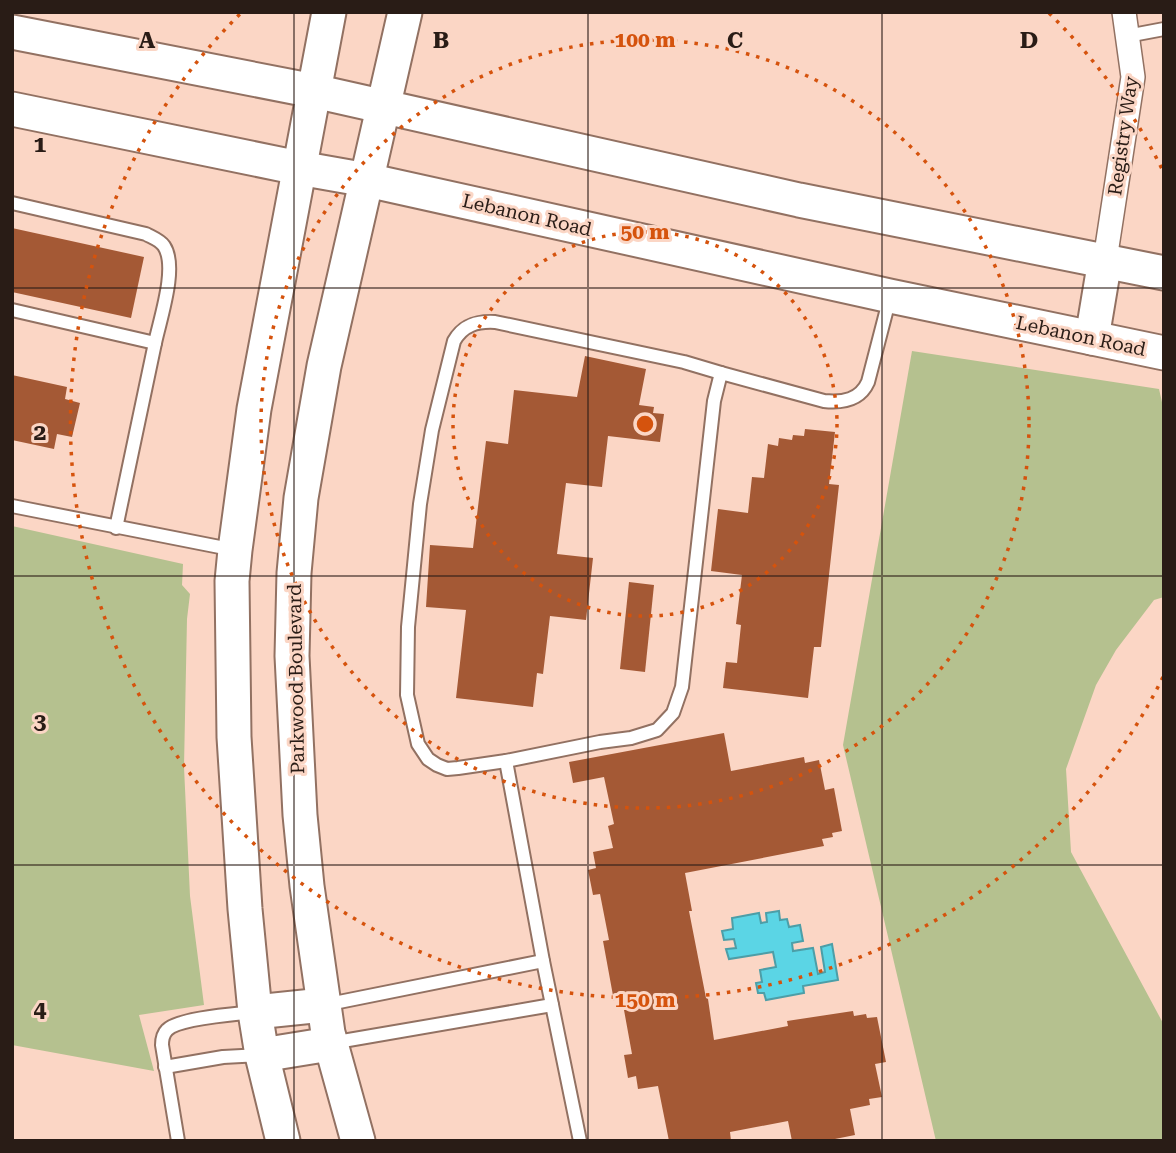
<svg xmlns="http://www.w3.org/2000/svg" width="1176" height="1153" font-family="'Roboto Serif',serif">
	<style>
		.green { fill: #b5c18f }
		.water { fill: #5bd5e5; stroke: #4c9ea7; stroke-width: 2 }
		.building { fill: #a45935 }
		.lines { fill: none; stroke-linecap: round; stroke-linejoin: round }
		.service-casing { stroke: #927162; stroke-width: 16 }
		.minor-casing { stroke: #927162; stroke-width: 26 }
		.secondary-casing { stroke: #927162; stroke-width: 37 }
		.service { stroke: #fff; stroke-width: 12 }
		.minor { stroke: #fff; stroke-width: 23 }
		.secondary { stroke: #fff; stroke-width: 33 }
		.grid { fill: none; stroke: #291c16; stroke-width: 2; stroke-opacity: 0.55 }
		.ring { fill: none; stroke: #d5530d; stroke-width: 3.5; stroke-dasharray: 3.5 7 }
		.labels { text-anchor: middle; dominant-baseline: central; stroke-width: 6; stroke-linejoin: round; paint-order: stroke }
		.street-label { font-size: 19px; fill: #291c16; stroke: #fbd6c5 }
		.grid-label { font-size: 23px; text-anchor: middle; font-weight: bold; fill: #291c16; stroke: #fbd6c5; stroke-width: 6; stroke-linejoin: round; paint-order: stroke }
		.centre { fill: #d5530d; stroke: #fbd6c5; stroke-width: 3.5 }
		.ring-label { font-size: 21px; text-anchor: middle; font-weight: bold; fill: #d5530d; stroke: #fbd6c5; stroke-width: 6; stroke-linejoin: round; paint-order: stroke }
	</style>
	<rect width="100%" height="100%" fill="#fbd6c5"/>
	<!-- green -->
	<g class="green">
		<path d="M912 351 1159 389 1164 411V597L1154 600 1116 650 1096 685 1066 769 1071 852 1164 1025V1141H936L843 745Z"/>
		<path d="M12 526 183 564 182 585 190 594 187 619 184 767 190 896 204 1005 139 1015 154 1071 12 1045Z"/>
	</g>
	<!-- water -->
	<path class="water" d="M779 911 780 920 787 919 789 927 800 925 803 941 792 943 793 951 813 948 818 974 825 972 821 947 832 944 838 980 803 986 804 993 766 1000 764 993H758L756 983 762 982 760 970 776 967 773 952 729 959 726 949 736 948 734 939 724 940 722 931 733 929 732 918 759 913 761 923 767 922 766 913Z"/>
	<!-- building -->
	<g class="building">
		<path d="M12 228 144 257 131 318 12 292Z"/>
		<path d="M585 356 646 369 639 405 654 407 653 413 664 414 660 442 608 436 602 487 566 483 557 554 593 558 586 620 550 616 543 674 537 673 533 707 456 698 466 610 426 607 430 545 473 548 486 441 508 444 514 390 577 397Z"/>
		<path d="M12 375 67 387 65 399 80 403 72 437 57 434 54 449 12 440Z"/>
		<path d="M805 429 835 432 829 484 839 485 821 647H814L808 698 723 688 726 662 737 663 741 625 736 624 742 575 711 571 718 509 748 513 752 477 764 478 768 444 778 446 779 438 792 440 793 435 804 436Z"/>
		<path d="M629 582 654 585 645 672 620 669Z"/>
		<path d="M724 733 731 771 804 757 805 763 819 760 825 790 834 788 842 831 832 833 833 837 822 839 824 846 685 873 692 911H689L706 998 708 999 714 1040 788 1026 787 1021 853 1011 854 1016 866 1014 867 1018 877 1017 886 1062 875 1064 882 1097 869 1099 870 1105 850 1109 855 1135 825 1141H792L788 1121 730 1132 731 1141H669L658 1086 638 1089 636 1076 628 1078 624 1055 632 1054 622 999 614 1001 603 941 609 940 600 894 593 895 588 870 596 868 593 852 613 848 608 826 614 824 604 777 573 783 569 762Z"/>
	</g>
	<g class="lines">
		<!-- service casing -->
		<g class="service-casing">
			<g id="service">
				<path d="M1127 36 1164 29"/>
				<path d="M12 203 146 234C151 237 160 240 164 246 178 267 160 319 155 343"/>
				<path d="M12 310 155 343 116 528"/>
				<path d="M12 506 235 550"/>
				<path d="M506 761 458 768 447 769 437 765 428 759 418 744 407 695 408 627 420 504 432 430 454 341C463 325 477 321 495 322L684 362 721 373"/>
				<path d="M324 1005 543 961"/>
				<path d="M331 1043 552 1005"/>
				<path d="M165 1067 223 1057 262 1055"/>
				<path d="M178 1141 162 1045C162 1039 163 1034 167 1030 178 1018 237 1014 254 1012"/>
				<path d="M580 1141 543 961 506 761 600 742 631 738 657 730 673 713 682 687 714 401 721 373 824 401C843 403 860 400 868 382L890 297"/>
			</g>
		</g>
		<!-- minor casing -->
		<g class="minor-casing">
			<path id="minor" d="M1105 260 1133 77 1124 12"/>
		</g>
		<!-- secondary casing -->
		<g class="secondary-casing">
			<g id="secondary">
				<path d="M12 32 314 91 799 200 1164 273"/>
				<path d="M12 109 299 168 367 180 890 296 1164 353"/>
				<path d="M1092 338 1105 260"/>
				<path d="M255 1012 323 1005"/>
				<path d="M262 1055 330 1044"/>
				<path d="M283 1141 262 1055 255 1012 245 909 234 737 232 581 235 550 254 409 329 12"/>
				<path d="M358 1141 328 1033 307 886 300 815 292 656 294 573 301 498 324 366 405 12"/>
			</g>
		</g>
		<!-- service -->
		<use href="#service" class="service"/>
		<!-- minor -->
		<use href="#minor" class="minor"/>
		<!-- secondary -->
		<use href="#secondary" class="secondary"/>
	</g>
	<!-- grid -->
	<path class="grid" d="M294 12V1141M588 12V1141M882 12V1141M12 288H1164M12 576H1164M12 865H1164"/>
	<!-- distance rings -->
	<g class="ring">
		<circle cx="645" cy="424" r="192"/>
		<circle cx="645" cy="424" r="384"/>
		<path d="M1163 677A576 576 0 1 1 241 13M1049 13A576 576 0 0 1 1163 171"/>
	</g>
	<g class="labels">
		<!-- street labels -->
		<g class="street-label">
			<text transform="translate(1123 136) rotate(-82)">Registry Way</text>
			<text transform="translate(527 215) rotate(13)">Lebanon Road</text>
			<text transform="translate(1081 336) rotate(12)">Lebanon Road</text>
			<text transform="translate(296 679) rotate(-91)">Parkwood Boulevard</text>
		</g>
	</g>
	<g class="grid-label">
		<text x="147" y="48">A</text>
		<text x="441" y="48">B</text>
		<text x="735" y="48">C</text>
		<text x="1029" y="48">D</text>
		<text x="40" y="152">1</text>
		<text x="40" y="440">2</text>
		<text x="40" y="729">3</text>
		<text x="40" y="1017">4</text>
	</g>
	<circle cx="645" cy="424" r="10" class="centre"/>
	<g class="ring-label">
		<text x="645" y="47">100 m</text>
		<text x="645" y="239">50 m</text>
		<text x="645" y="1007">150 m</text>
	</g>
	<!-- border -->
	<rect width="1176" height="1153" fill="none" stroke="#291c16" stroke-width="28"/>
</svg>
